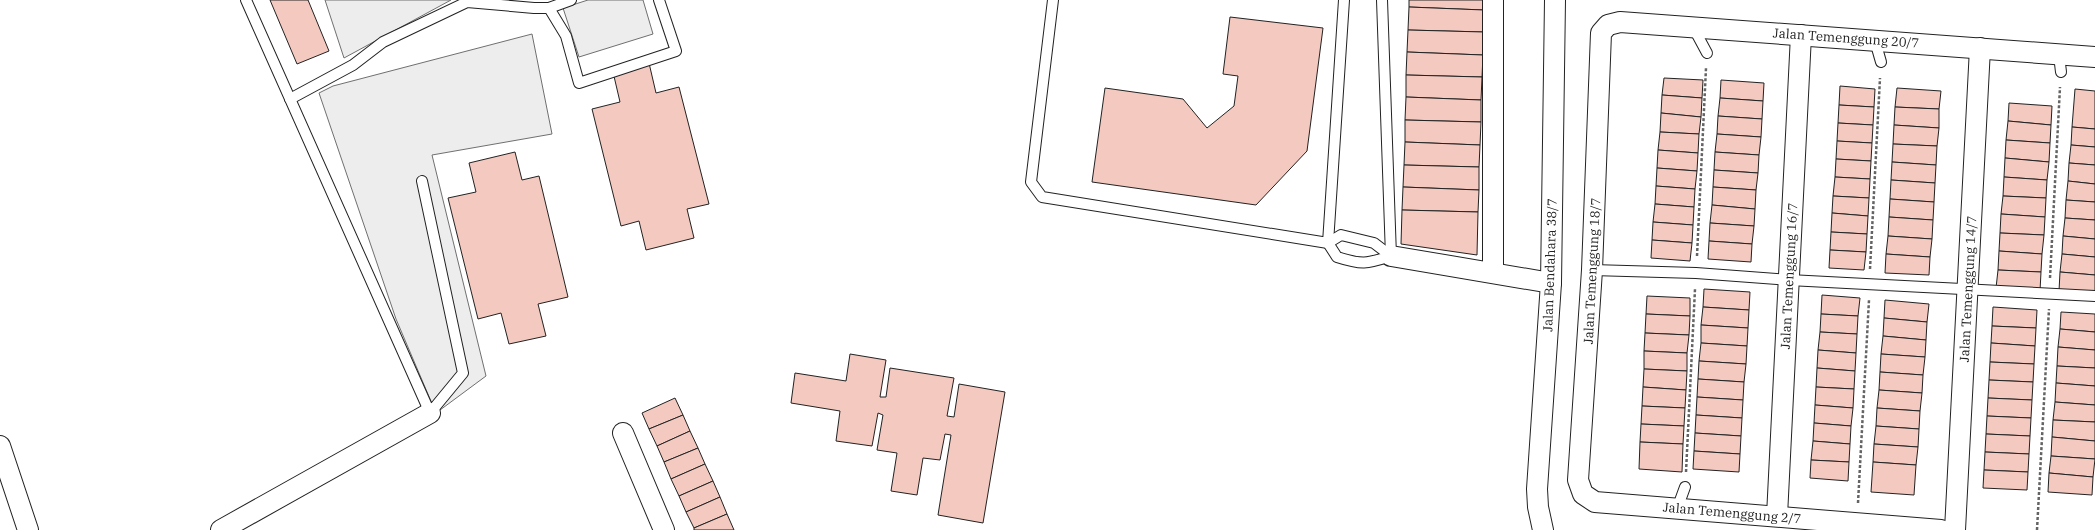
<svg xmlns="http://www.w3.org/2000/svg" width="2095" height="530" font-family="'IBM Plex Serif',serif">
	<style>
		.parking { fill: #ededed; stroke: #6f6f6f }
		.building { fill: #f3c9c0; stroke: #222 }
		.lines { fill: none; stroke-linecap: round; stroke-linejoin: round }
		.service-casing { stroke: #222; stroke-width: 12 }
		.minor-casing { stroke: #222; stroke-width: 22 }
		.path { stroke: #646464; stroke-width: 2.5; stroke-dasharray: 3 2; stroke-linecap: butt }
		.service { stroke: #fff; stroke-width: 10 }
		.minor { stroke: #fff; stroke-width: 20 }
		.labels { text-anchor: middle; dominant-baseline: central; stroke-width: 3; stroke-linejoin: round; paint-order: stroke }
		.street-label { font-size: 13px; fill: #222; stroke: #fff }
	</style>
	<rect width="100%" height="100%" fill="#fff"/>
	<!-- parking -->
	<g class="parking">
		<path d="M325 0H451L344 58Z"/>
		<path d="M588 0H643L653 34 579 57 563 8Z"/>
		<path d="M532 34 552 134 432 155 486 376 436 413 396 319 319 93 333 86Z"/>
	</g>
	<!-- building -->
	<g class="building">
		<path d="M270 0H308L329 51 297 64Z"/>
		<path d="M1409 0H1484V10L1409 7Z"/>
		<path d="M1409 7 1484 10V32L1408 30Z"/>
		<path d="M1230 17 1323 28 1307 151 1256 205 1092 182 1105 88 1183 99 1207 128 1234 106 1238 76 1223 74Z"/>
		<path d="M1408 30 1484 32 1483 55 1407 52Z"/>
		<path d="M1407 52 1483 55 1482 77 1406 75Z"/>
		<path d="M649 63 656 93 679 87 709 204 687 209 694 238 646 250 639 221 621 226 592 109 620 102 613 72Z"/>
		<path d="M1406 75 1482 77 1481 100 1406 97Z"/>
		<path d="M1664 78 1703 80 1702 98 1662 95Z"/>
		<path d="M1721 80 1764 83 1763 101 1720 98Z"/>
		<path d="M1840 86 1875 89 1874 107 1839 105Z"/>
		<path d="M1897 88 1941 91 1939 109 1895 107Z"/>
		<path d="M2075 89 2095 91V129L2072 127Z"/>
		<path d="M1662 95 1702 98 1701 117 1661 113Z"/>
		<path d="M1406 97 1481 100V122L1405 120Z"/>
		<path d="M1720 98 1763 101 1762 119 1718 116Z"/>
		<path d="M2009 103 2052 106 2051 125 2008 121Z"/>
		<path d="M1839 105 1874 107 1873 125 1838 123Z"/>
		<path d="M1895 107 1939 109V128L1894 125Z"/>
		<path d="M1661 113 1701 117 1699 134 1660 132Z"/>
		<path d="M1718 116 1762 119 1761 137 1717 134Z"/>
		<path d="M1405 120 1481 122 1480 145 1405 142Z"/>
		<path d="M2008 121 2051 125 2050 143 2006 140Z"/>
		<path d="M1838 123 1873 125 1872 143 1837 141Z"/>
		<path d="M1894 125 1939 128 1937 146 1893 144Z"/>
		<path d="M2072 127 2095 129V147L2071 145Z"/>
		<path d="M1660 132 1699 134 1698 153 1658 150Z"/>
		<path d="M1717 134 1761 137 1759 155 1715 152Z"/>
		<path d="M2006 140 2050 143 2049 162 2005 158Z"/>
		<path d="M1837 141 1872 143 1871 161 1836 159Z"/>
		<path d="M1405 142 1480 145 1479 167 1404 165Z"/>
		<path d="M1893 144 1937 146 1936 165 1892 162Z"/>
		<path d="M2071 145 2095 147V165L2069 163Z"/>
		<path d="M1658 150 1698 153 1697 171 1657 168Z"/>
		<path d="M515 152 522 180 539 176 568 297 538 304 546 336 509 344 501 313 478 319 448 198 476 192 469 163Z"/>
		<path d="M1715 152 1759 155 1758 173 1714 170Z"/>
		<path d="M2005 158 2049 162 2047 180 2004 177Z"/>
		<path d="M1836 159 1871 161 1870 179 1835 177Z"/>
		<path d="M1892 162 1936 165 1935 183 1891 180Z"/>
		<path d="M2069 163 2095 165V184L2068 181Z"/>
		<path d="M1404 165 1479 167V190L1403 187Z"/>
		<path d="M1657 168 1697 171 1695 189 1656 186Z"/>
		<path d="M1714 170 1758 173 1756 190 1713 187Z"/>
		<path d="M1835 177 1870 179 1869 198 1833 196Z"/>
		<path d="M2004 177 2047 180 2046 198 2003 196Z"/>
		<path d="M1891 180 1935 183 1934 202 1890 199Z"/>
		<path d="M2068 181 2095 184V202L2066 200Z"/>
		<path d="M1656 186 1695 189 1694 207 1655 204Z"/>
		<path d="M1403 187 1479 190 1478 212 1402 210Z"/>
		<path d="M1713 187 1756 190 1755 209 1712 205Z"/>
		<path d="M1833 196 1869 198 1868 216 1832 213Z"/>
		<path d="M2003 196 2046 198 2045 217 2001 214Z"/>
		<path d="M1890 199 1934 202 1933 220 1889 217Z"/>
		<path d="M2066 200 2095 202V220L2065 218Z"/>
		<path d="M1655 204 1694 207 1693 225 1653 222Z"/>
		<path d="M1712 205 1755 209 1754 226 1710 223Z"/>
		<path d="M1402 210 1478 212 1477 255 1401 244Z"/>
		<path d="M1832 213 1868 216 1867 234 1831 232Z"/>
		<path d="M2001 214 2045 217 2044 235 2000 233Z"/>
		<path d="M1889 217 1933 220 1932 239 1888 236Z"/>
		<path d="M2065 218 2095 220V239L2063 236Z"/>
		<path d="M1653 222 1693 225 1692 243 1652 240Z"/>
		<path d="M1710 223 1754 226 1752 244 1709 241Z"/>
		<path d="M1831 232 1867 234 1866 252 1830 250Z"/>
		<path d="M2000 233 2044 235 2042 254 1999 251Z"/>
		<path d="M1888 236 1932 239 1930 257 1886 254Z"/>
		<path d="M2063 236 2095 239V257L2062 254Z"/>
		<path d="M1652 240 1692 243 1690 261 1651 258Z"/>
		<path d="M1709 241 1752 244 1751 262 1708 259Z"/>
		<path d="M1830 250 1866 252 1864 270 1829 268Z"/>
		<path d="M1999 251 2042 254 2041 272 1998 270Z"/>
		<path d="M1886 254 1930 257 1929 275 1885 273Z"/>
		<path d="M2062 254 2095 257V275L2060 272Z"/>
		<path d="M1998 270 2041 272 2040 291 1996 288Z"/>
		<path d="M2060 272 2095 275V294L2059 291Z"/>
		<path d="M1704 289 1750 292 1749 310 1703 307Z"/>
		<path d="M1822 295 1860 298 1858 316 1821 314Z"/>
		<path d="M1647 296 1690 298V316L1646 314Z"/>
		<path d="M1885 300 1929 304 1927 322 1884 318Z"/>
		<path d="M1703 307 1749 310 1748 328 1701 325Z"/>
		<path d="M1993 307 2037 310 2036 328 1992 326Z"/>
		<path d="M2061 312 2095 314V332L2060 329Z"/>
		<path d="M1646 314 1690 316 1689 335 1645 333Z"/>
		<path d="M1821 314 1858 316 1857 334 1820 332Z"/>
		<path d="M1884 318 1927 322 1926 340 1883 336Z"/>
		<path d="M1701 325 1748 328 1747 346 1701 343Z"/>
		<path d="M1992 326 2036 328 2035 346 1991 343Z"/>
		<path d="M2060 329 2095 332V350L2058 347Z"/>
		<path d="M1820 332 1857 334 1856 353 1818 350Z"/>
		<path d="M1645 333 1689 335 1687 353 1644 351Z"/>
		<path d="M1883 336 1926 340 1925 357 1881 354Z"/>
		<path d="M1701 343 1747 346 1746 364 1699 361Z"/>
		<path d="M1991 343 2035 346 2034 364 1990 362Z"/>
		<path d="M2058 347 2095 350V368L2057 366Z"/>
		<path d="M1818 350 1856 353 1855 371 1817 368Z"/>
		<path d="M1644 351 1687 353V371L1644 369Z"/>
		<path d="M850 354 886 360 880 397H886L890 368 954 378 947 416 954 417 959 384 1005 392 983 523 938 515 951 435 945 434 940 460 923 458 917 495 891 491 897 453 877 450 883 415 878 413 872 446 836 441 840 411 791 403 795 373 846 381Z"/>
		<path d="M1881 354 1925 357 1923 375 1880 372Z"/>
		<path d="M1699 361 1746 364 1744 382 1698 379Z"/>
		<path d="M1990 362 2034 364 2033 382 1989 380Z"/>
		<path d="M2057 366 2095 368V386L2056 383Z"/>
		<path d="M1817 368 1855 371 1854 389 1816 387Z"/>
		<path d="M1644 369 1687 371 1686 390 1643 387Z"/>
		<path d="M1880 372 1923 375 1922 393 1879 390Z"/>
		<path d="M1698 379 1744 382 1743 400 1697 397Z"/>
		<path d="M1989 380 2033 382 2032 400 1988 398Z"/>
		<path d="M2056 383 2095 386V405L2055 402Z"/>
		<path d="M1643 387 1686 390 1685 408 1642 406Z"/>
		<path d="M1816 387 1854 389 1853 408 1815 405Z"/>
		<path d="M1879 390 1922 393 1920 411 1877 408Z"/>
		<path d="M1697 397 1743 400 1742 418 1696 415Z"/>
		<path d="M675 398 683 415 649 429 642 413Z"/>
		<path d="M1988 398 2032 400 2031 418 1987 416Z"/>
		<path d="M2055 402 2095 405V422L2053 420Z"/>
		<path d="M1815 405 1853 408 1851 426 1814 423Z"/>
		<path d="M1642 406 1685 408 1684 426 1641 424Z"/>
		<path d="M1877 408 1920 411 1919 429 1876 426Z"/>
		<path d="M683 415 690 431 657 446 649 429Z"/>
		<path d="M1696 415 1742 418 1741 436 1695 433Z"/>
		<path d="M1987 416 2031 418 2030 436 1986 434Z"/>
		<path d="M2053 420 2095 422V441L2052 437Z"/>
		<path d="M1814 423 1851 426 1850 444 1813 441Z"/>
		<path d="M1641 424 1684 426 1683 444 1640 442Z"/>
		<path d="M1876 426 1919 429 1918 447 1874 444Z"/>
		<path d="M690 431 698 448 664 462 657 446Z"/>
		<path d="M1695 433 1741 436 1740 454 1694 451Z"/>
		<path d="M1986 434 2030 436 2029 454 1985 452Z"/>
		<path d="M2052 437 2095 441V459L2051 456Z"/>
		<path d="M1813 441 1850 444 1849 462 1811 460Z"/>
		<path d="M1640 442 1683 444 1682 472 1639 469Z"/>
		<path d="M1874 444 1918 447 1916 465 1873 462Z"/>
		<path d="M698 448 705 464 671 479 664 462Z"/>
		<path d="M1694 451 1740 454 1739 472 1693 469Z"/>
		<path d="M1985 452 2029 454 2028 472 1984 470Z"/>
		<path d="M2051 456 2095 459 2093 477 2049 473Z"/>
		<path d="M1811 460 1849 462 1848 481 1810 478Z"/>
		<path d="M1873 462 1916 465 1914 495 1871 492Z"/>
		<path d="M705 464 713 481 679 496 671 479Z"/>
		<path d="M1984 470 2028 472 2027 490 1983 488Z"/>
		<path d="M2049 473 2093 477 2092 495 2048 492Z"/>
		<path d="M713 481 720 497 686 512 679 496Z"/>
		<path d="M720 497 727 514 694 528 686 512Z"/>
		<path d="M727 514 734 530H694V528Z"/>
	</g>
	<g class="lines">
		<!-- service casing -->
		<g class="service-casing">
			<g id="service">
				<path d="M246 0 430 413 463 373 422 181"/>
				<path d="M1053 0 1031 182 1042 197 1328 243 1344 0"/>
				<path d="M1382 0 1391 256"/>
				<path d="M549 8 566 36 579 83 676 51 659 0"/>
				<path d="M1693 27 1707 53"/>
				<path d="M1875 41 1881 62"/>
				<path d="M2059 55 2061 72"/>
				<path d="M290 99 353 65 383 42 467 2 534 8H549L571 0"/>
				<path d="M1341 235 1374 243 1391 256C1366 264 1362 265 1337 257L1328 243Z"/>
				<path d="M1592 270 1696 273 1789 280 2095 296"/>
				<path d="M1677 509 1685 487"/>
			</g>
		</g>
		<!-- minor casing -->
		<g class="minor-casing">
			<g id="minor">
				<path d="M1391 256 1551 283"/>
				<path d="M1493 272V0"/>
				<path d="M623 433 664 530"/>
				<path d="M0 446 28 530"/>
				<path d="M1777 516 1801 35"/>
				<path d="M221 530 430 413"/>
				<path d="M1543 530 1538 507 1537 489 1551 283 1555 0"/>
				<path d="M1941 530 1595 502 1583 494 1578 480 1592 270 1601 33 1608 25 1620 22 2095 57"/>
				<path d="M1955 530 1980 48"/>
			</g>
		</g>
		<!-- path -->
		<g class="path">
			<path d="M1697 256 1706 68"/>
			<path d="M1870 269 1880 78"/>
			<path d="M2050 278 2060 87"/>
			<path d="M1686 472 1695 289"/>
			<path d="M1858 503 1869 300"/>
			<path d="M2037 530 2049 309"/>
		</g>
		<!-- service -->
		<use href="#service" class="service"/>
		<!-- minor -->
		<use href="#minor" class="minor"/>
	</g>
	<g class="labels">
		<!-- street labels -->
		<g class="street-label">
			<text transform="translate(1846 38) rotate(4)">Jalan Temenggung 20/7</text>
			<text transform="translate(1550 265) rotate(-88)">Jalan Bendahara 38/7</text>
			<text transform="translate(1592 271) rotate(-87)">Jalan Temenggung 18/7</text>
			<text transform="translate(1789 276) rotate(-87)">Jalan Temenggung 16/7</text>
			<text transform="translate(1968 289) rotate(-87)">Jalan Temenggung 14/7</text>
			<text transform="translate(1732 513) rotate(5)">Jalan Temenggung 2/7</text>
		</g>
	</g>
</svg>
